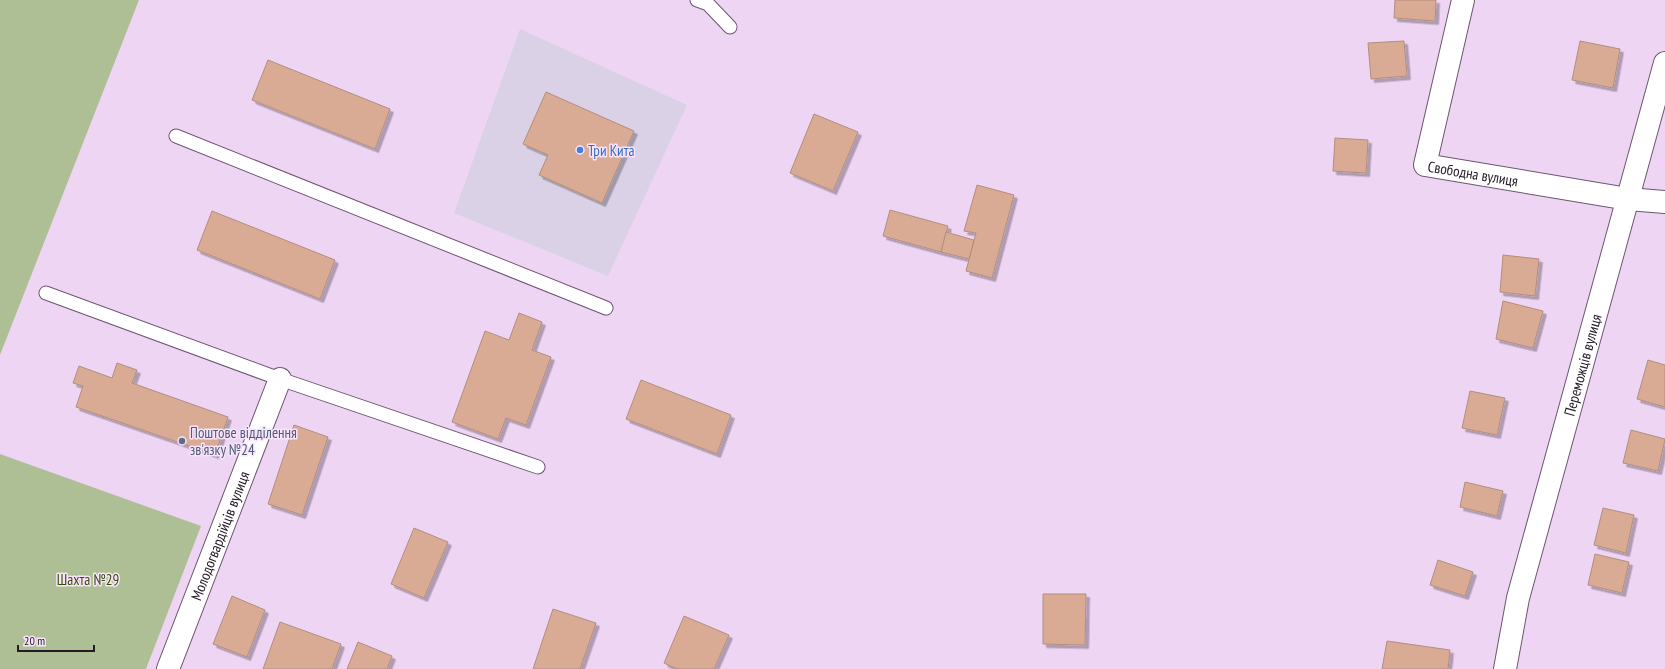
<svg xmlns="http://www.w3.org/2000/svg" width="1665" height="669" font-family="'PT Sans Narrow',sans-serif">
	<style>
		.commercial { fill: #dad1e6 }
		.green { fill: #aebf96 }
		.building { fill: #d9ab95; stroke: #b18e7d; filter: url(#shadow) }
		.lines { fill: none; stroke-linecap: round; stroke-linejoin: round }
		.service-casing { stroke: #6c5670; stroke-width: 15 }
		.minor-casing { stroke: #6c5670; stroke-width: 24 }
		.secondary-casing { stroke: #6c5670; stroke-width: 24 }
		.service { stroke: #fff; stroke-width: 13 }
		.minor { stroke: #fff; stroke-width: 22 }
		.secondary { stroke: #fff; stroke-width: 22 }
		.shop-dot { fill: #3f7fe0; stroke: #f9e4fd; stroke-width: 1.5 }
		.service-dot { fill: #5c6f8a; stroke: #f9e4fd; stroke-width: 1.5 }
		.labels { text-anchor: middle; dominant-baseline: central; stroke-width: 3; stroke-linejoin: round; paint-order: stroke }
		.shop-label { font-size: 15px; fill: #366cbe; stroke: #f9e4fd; text-anchor: start }
		.street-label { font-size: 15px; fill: #231a25; stroke: #f9e4fd }
		.service-label { font-size: 15px; fill: #4e5e75; stroke: #f9e4fd; text-anchor: start }
		.park-label { font-size: 15px; fill: #374b08; stroke: #f9e4fd }
	</style>
	<defs>
		<filter id="shadow"><feDropShadow dx="3.5" dy="3.5" stdDeviation="0" flood-color="#0004"/></filter>
	</defs>
	<rect width="100%" height="100%" fill="#efd5f4"/>
	<!-- commercial -->
	<path class="commercial" d="M520 29 687 105 608 276 454 213Z"/>
	<!-- green -->
	<g class="green">
		<path d="M0 0H139L0 355Z"/>
		<path d="M0 454 201 526 146 669H0Z"/>
	</g>
	<!-- building -->
	<g class="building">
		<path d="M1395 0H1436L1435 21 1394 18Z"/>
		<path d="M1404 41 1407 76 1371 79 1368 43Z"/>
		<path d="M1580 41 1620 49 1613 88 1572 80Z"/>
		<path d="M268 60 390 109 375 149 252 100Z"/>
		<path d="M546 92 634 131 602 203 539 175 548 155 523 144Z"/>
		<path d="M814 114 858 132 833 191 790 173Z"/>
		<path d="M1335 138 1368 140 1366 173 1333 171Z"/>
		<path d="M977 185 1014 195 992 278 966 271 976 233 964 231Z"/>
		<path d="M890 210 948 226 941 252 883 236Z"/>
		<path d="M212 211 335 260 320 299 197 250Z"/>
		<path d="M946 232 974 240 969 259 941 252Z"/>
		<path d="M1503 255 1539 259 1535 296 1500 292Z"/>
		<path d="M1503 301 1543 311 1533 348 1496 339Z"/>
		<path d="M519 313 542 322 532 350 551 357 526 425 506 418 498 439 452 422 485 331 509 340Z"/>
		<path d="M1648 360 1665 365V407L1637 399Z"/>
		<path d="M117 363 137 370 132 383 228 417 215 455 76 407 83 386 73 383 79 366 112 378Z"/>
		<path d="M641 380 731 415 717 454 626 419Z"/>
		<path d="M1470 391 1505 398 1497 435 1462 428Z"/>
		<path d="M294 425 328 437 302 515 268 504Z"/>
		<path d="M1631 430 1665 439 1658 471 1623 463Z"/>
		<path d="M1465 482 1503 491 1497 516 1460 507Z"/>
		<path d="M1603 508 1634 515 1626 553 1594 545Z"/>
		<path d="M414 528 448 542 424 598 391 584Z"/>
		<path d="M1595 554 1629 562 1622 593 1588 585Z"/>
		<path d="M1438 560 1473 572 1465 596 1430 585Z"/>
		<path d="M1043 594H1086L1085 645 1043 644Z"/>
		<path d="M232 596 265 610 247 657 213 644Z"/>
		<path d="M553 609 596 623 580 669H533Z"/>
		<path d="M684 616 729 635 714 669H677L664 663Z"/>
		<path d="M280 622 341 644 332 669H263Z"/>
		<path d="M1387 641 1450 650 1448 669H1382Z"/>
		<path d="M358 642 392 656 387 669H347Z"/>
	</g>
	<g class="lines">
		<!-- service casing -->
		<g class="service-casing">
			<g id="service">
				<path d="M697 0 708 4 730 27"/>
				<path d="M176 136 606 308"/>
				<path d="M46 293 280 379 538 467"/>
			</g>
		</g>
		<!-- minor casing -->
		<g class="minor-casing">
			<g id="minor">
				<path id="s1" d="M1463 0 1425 165 1628 199 1665 202"/>
				<path id="s2" d="M168 669 280 379"/>
			</g>
		</g>
		<!-- secondary casing -->
		<g class="secondary-casing">
			<g id="secondary">
				<path id="s3" d="M1505 669 1518 598 1665 63"/>
			</g>
		</g>
		<!-- service -->
		<use href="#service" class="service"/>
		<!-- minor -->
		<use href="#minor" class="minor"/>
		<!-- secondary -->
		<use href="#secondary" class="secondary"/>
	</g>
	<!-- markers -->
	<circle class="shop-dot" cx="580" cy="150" r="4"/>
	<circle class="service-dot" cx="182" cy="441" r="4"/>
	<g class="labels">
		<!-- shop labels -->
		<g class="shop-label">
			<text x="588" y="150">Три Кита</text>
		</g>
		<!-- street labels -->
		<g class="street-label">
			<text stroke="none"><textPath href="#s1" startOffset="218">Свободна вулиця</textPath></text>
			<text stroke="none"><textPath href="#s3" startOffset="314">Переможців вулиця</textPath></text>
			<text stroke="none"><textPath href="#s2" startOffset="143">Молодогвардійців вулиця</textPath></text>
		</g>
		<!-- service labels -->
		<g class="service-label">
			<text x="190" y="432">Поштове відділення<tspan x="190" dy="17">зв'язку №24</tspan></text>
		</g>
		<!-- park labels -->
		<g class="park-label">
			<text x="88" y="579">Шахта №29</text>
		</g>
	</g>
	<!-- scale -->
	<path d="M18 645v6h76v-6" fill="none" stroke="#231a25" stroke-width="2"/>
	<text x="24" y="645" font-size="12" fill="#231a25" stroke="#f9e4fd" stroke-width="3" paint-order="stroke">20 m</text>
</svg>
